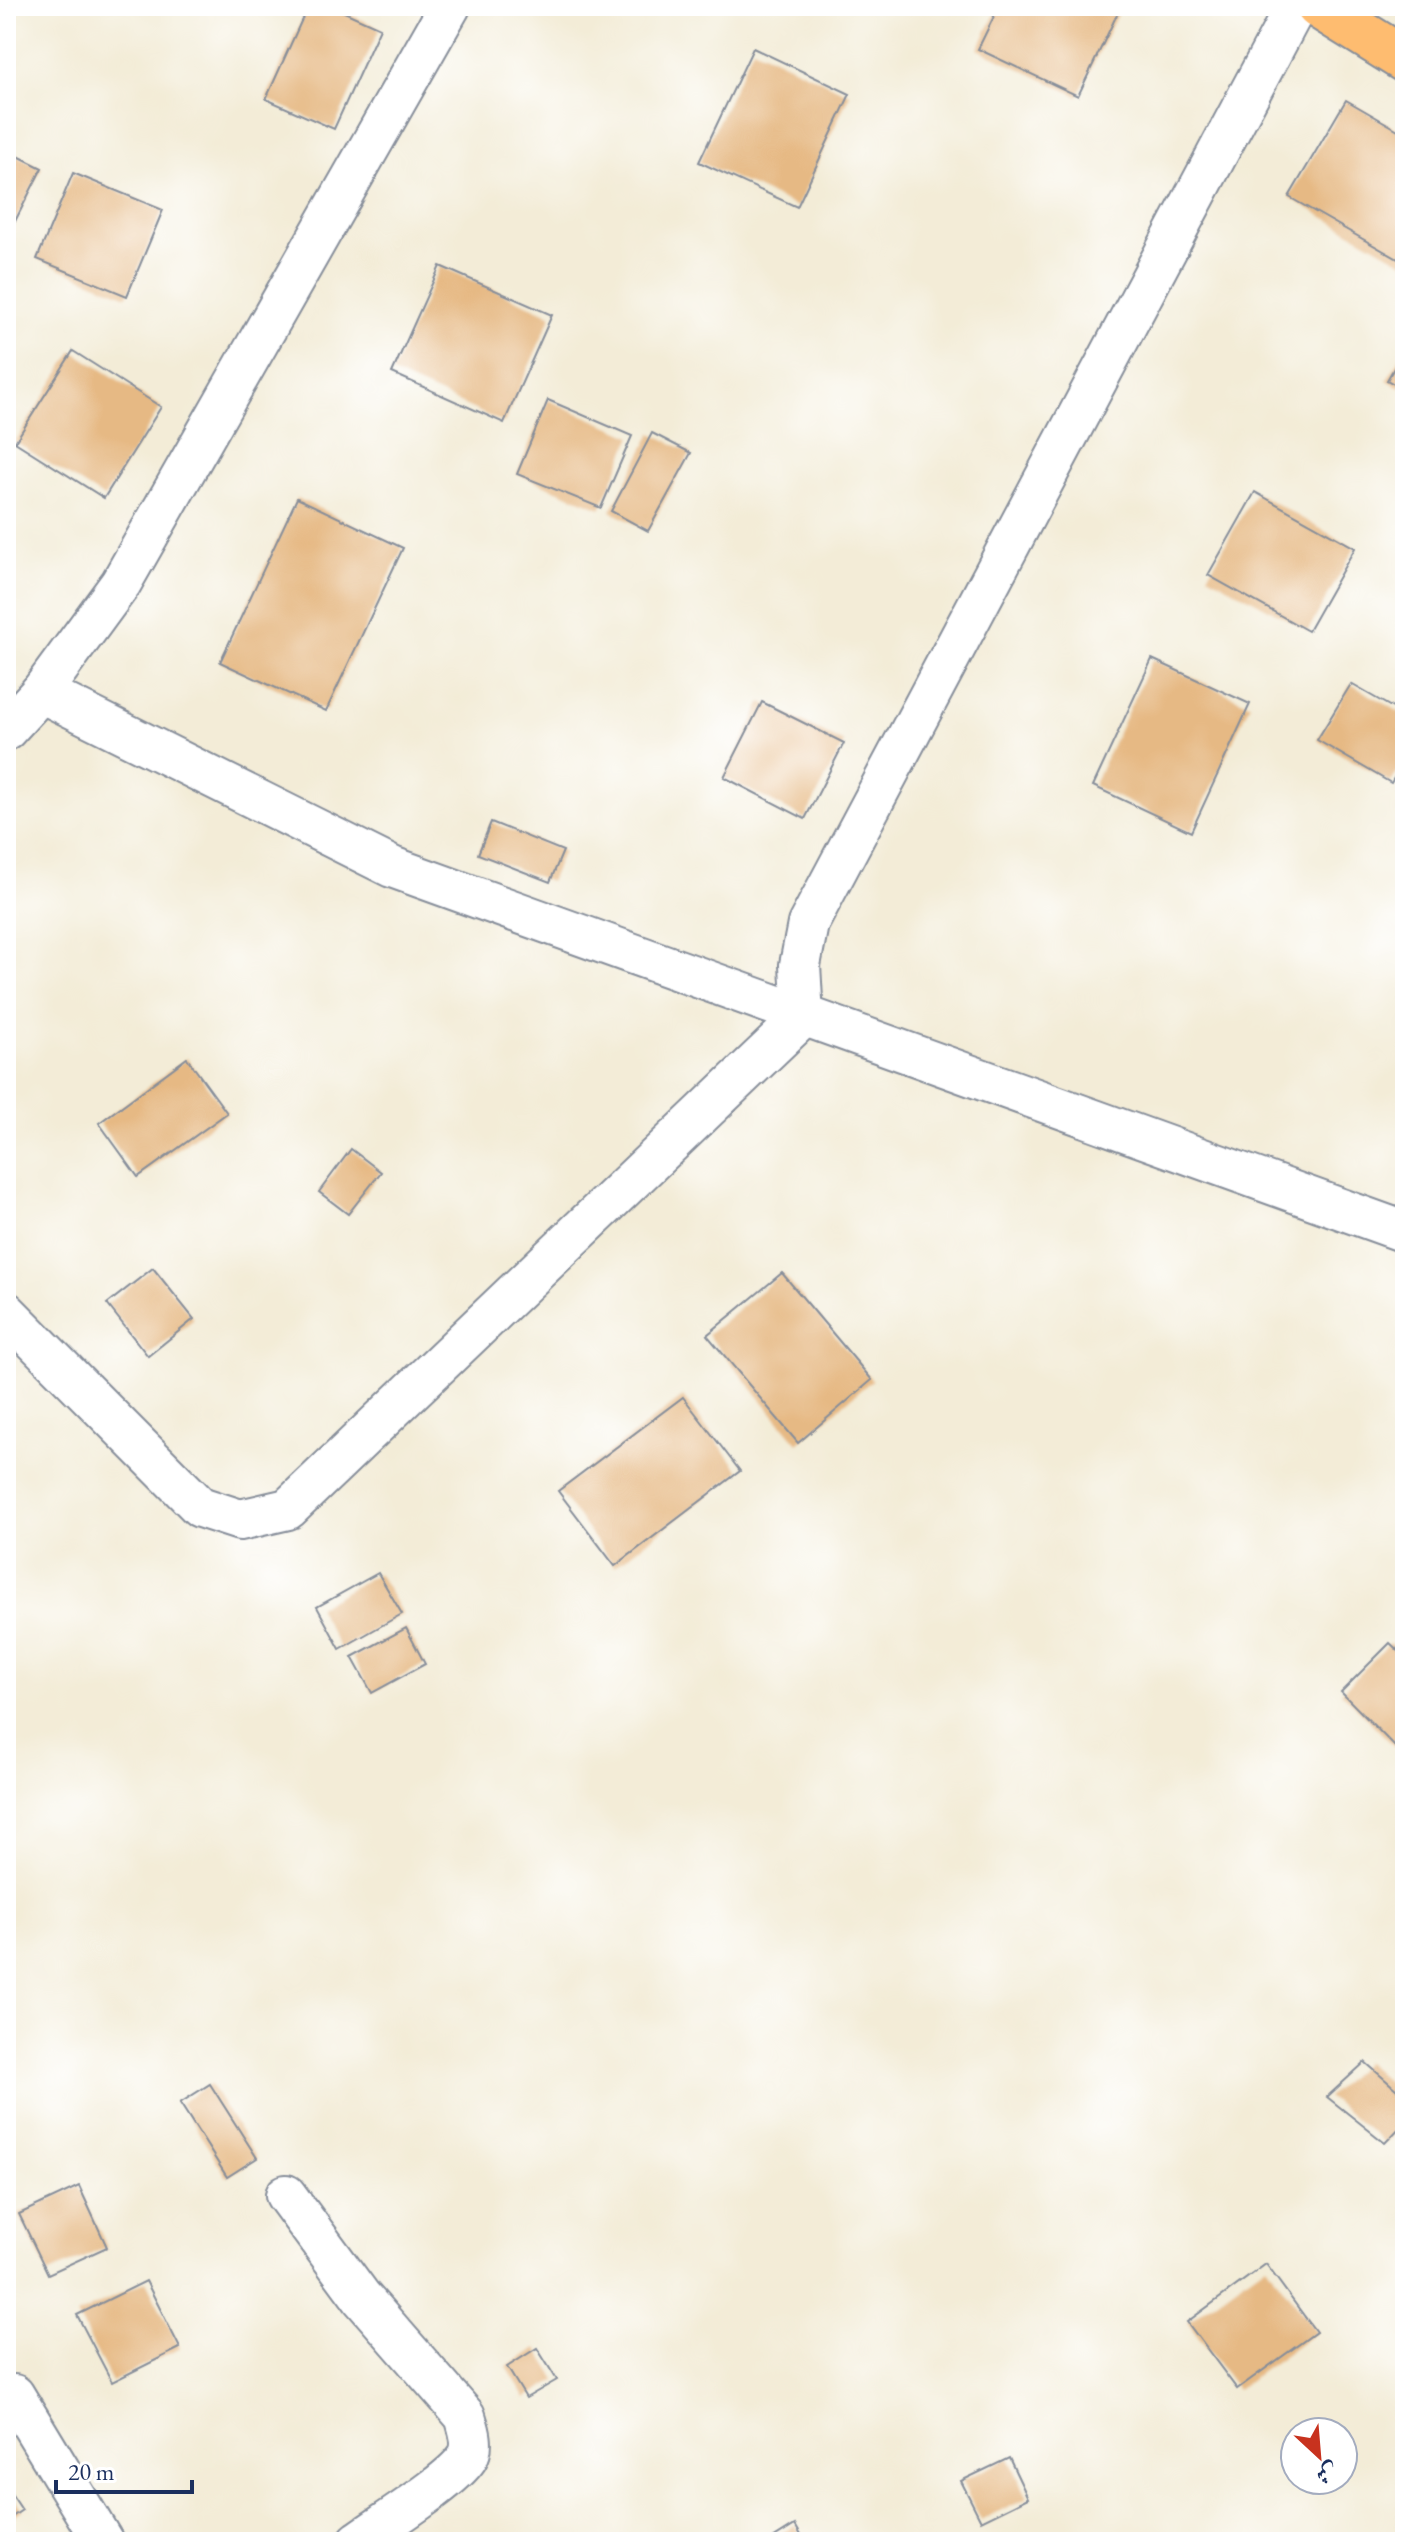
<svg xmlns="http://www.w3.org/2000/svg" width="1411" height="2548" font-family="'EB Garamond',Amiri,serif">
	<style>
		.building { fill: #e6b984 }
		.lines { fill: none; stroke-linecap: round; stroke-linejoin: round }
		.street-casing { stroke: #878e9a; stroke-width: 44 }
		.primary-casing { stroke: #878e9a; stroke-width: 48 }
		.street { stroke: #fff; stroke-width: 40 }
		.primary { stroke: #febc70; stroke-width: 44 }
	</style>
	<rect width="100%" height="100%" fill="#fff"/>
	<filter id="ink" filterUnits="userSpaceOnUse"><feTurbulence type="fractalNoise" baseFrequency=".0125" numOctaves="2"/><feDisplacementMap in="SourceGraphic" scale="16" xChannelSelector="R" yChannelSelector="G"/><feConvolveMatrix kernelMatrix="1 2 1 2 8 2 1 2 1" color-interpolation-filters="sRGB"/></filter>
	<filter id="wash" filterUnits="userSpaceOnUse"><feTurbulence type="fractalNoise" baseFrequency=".006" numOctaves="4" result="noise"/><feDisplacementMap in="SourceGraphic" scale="32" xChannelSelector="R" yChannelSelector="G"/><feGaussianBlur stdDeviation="1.8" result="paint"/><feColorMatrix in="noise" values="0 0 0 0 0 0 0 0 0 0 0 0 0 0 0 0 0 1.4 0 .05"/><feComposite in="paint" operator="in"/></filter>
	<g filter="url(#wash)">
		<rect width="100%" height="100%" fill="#f3ecd7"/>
		<g id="blocks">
			<!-- building -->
			<g class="building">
				<path d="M308 6H331L380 28 334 129 266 99Z"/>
				<path d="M999 6H1121L1078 96 978 49Z"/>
				<path d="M753 48 850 94 797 207 699 162Z"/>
				<path d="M1346 100 1405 134V263L1289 197Z"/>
				<path d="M6 150 42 168 6 239Z"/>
				<path d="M73 173 163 210 127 296 37 259Z"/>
				<path d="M440 266 552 315 504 423 392 373Z"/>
				<path d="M1405 349V390L1387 380Z"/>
				<path d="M73 351 161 407 104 498 15 442Z"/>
				<path d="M548 400 632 436 601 508 517 474Z"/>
				<path d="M652 433 691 453 648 531 611 511Z"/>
				<path d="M1255 492 1355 548 1308 631 1208 575Z"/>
				<path d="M297 498 403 548 326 711 220 662Z"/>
				<path d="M1152 659 1250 704 1191 832 1093 786Z"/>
				<path d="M1351 684 1405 715V760L1391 783 1317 740Z"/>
				<path d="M762 702 844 743 805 819 724 777Z"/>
				<path d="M491 822 563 851 550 882 478 854Z"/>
				<path d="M187 1058 227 1113 138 1177 99 1123Z"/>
				<path d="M351 1149 381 1172 348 1214 319 1192Z"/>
				<path d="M153 1268 194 1319 148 1356 107 1304Z"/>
				<path d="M782 1273 872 1380 798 1443 707 1335Z"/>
				<path d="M683 1397 740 1471 615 1566 558 1491Z"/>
				<path d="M378 1573 402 1614 340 1649 317 1607Z"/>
				<path d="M406 1628 425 1664 372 1693 352 1657Z"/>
				<path d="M1390 1643 1405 1657V1757L1341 1692Z"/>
				<path d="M1365 2062 1405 2097V2122L1385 2143 1327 2097Z"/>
				<path d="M210 2084 257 2158 227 2177 180 2103Z"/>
				<path d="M79 2186 107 2247 48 2274 19 2214Z"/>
				<path d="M1266 2264 1316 2332 1237 2389 1187 2322Z"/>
				<path d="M146 2281 180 2348 112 2382 77 2315Z"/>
				<path d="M537 2348 557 2380 526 2398 507 2367Z"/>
				<path d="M1009 2458 1028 2498 981 2521 961 2481Z"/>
				<path d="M6 2486 22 2510 6 2521Z"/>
				<path d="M795 2525 805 2542H768Z"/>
			</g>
		</g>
	</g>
	<g filter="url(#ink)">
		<use href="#blocks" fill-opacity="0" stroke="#878e9a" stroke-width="2"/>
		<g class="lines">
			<!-- street casing -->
			<g class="street-casing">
				<g id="street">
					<path d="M41 692 392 867 1405 1232"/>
					<path d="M6 730 41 692 121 583 450 6"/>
					<path d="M6 1312 200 1507 240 1520 288 1509 803 1017 800 965 808 924 1296 6"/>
					<path d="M286 2195 362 2298 465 2416C469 2429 475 2446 467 2458 451 2482 384 2523 358 2542"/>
					<path d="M14 2395 103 2542"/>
				</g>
			</g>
			<!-- primary casing -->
			<g class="primary-casing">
				<path id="primary" d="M1318 6 1405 60"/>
			</g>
			<!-- street -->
			<use href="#street" class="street"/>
			<!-- primary -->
			<use href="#primary" class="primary"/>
		</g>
	</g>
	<!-- margin -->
	<rect width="1411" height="2548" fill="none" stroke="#fff" stroke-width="32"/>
	<!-- north arrow -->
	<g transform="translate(1319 2456) rotate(154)"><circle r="38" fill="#ffffff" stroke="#a4acbf" stroke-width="2"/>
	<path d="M0-6L14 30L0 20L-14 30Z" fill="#c8321e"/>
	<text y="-12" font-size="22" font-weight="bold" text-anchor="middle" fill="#1b2f5e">ش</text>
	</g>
	<!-- scale -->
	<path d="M56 2480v12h136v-12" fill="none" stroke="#1b2f5e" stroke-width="4"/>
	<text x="68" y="2480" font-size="24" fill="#1b2f5e" stroke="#ffffff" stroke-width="6" paint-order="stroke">20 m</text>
</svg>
